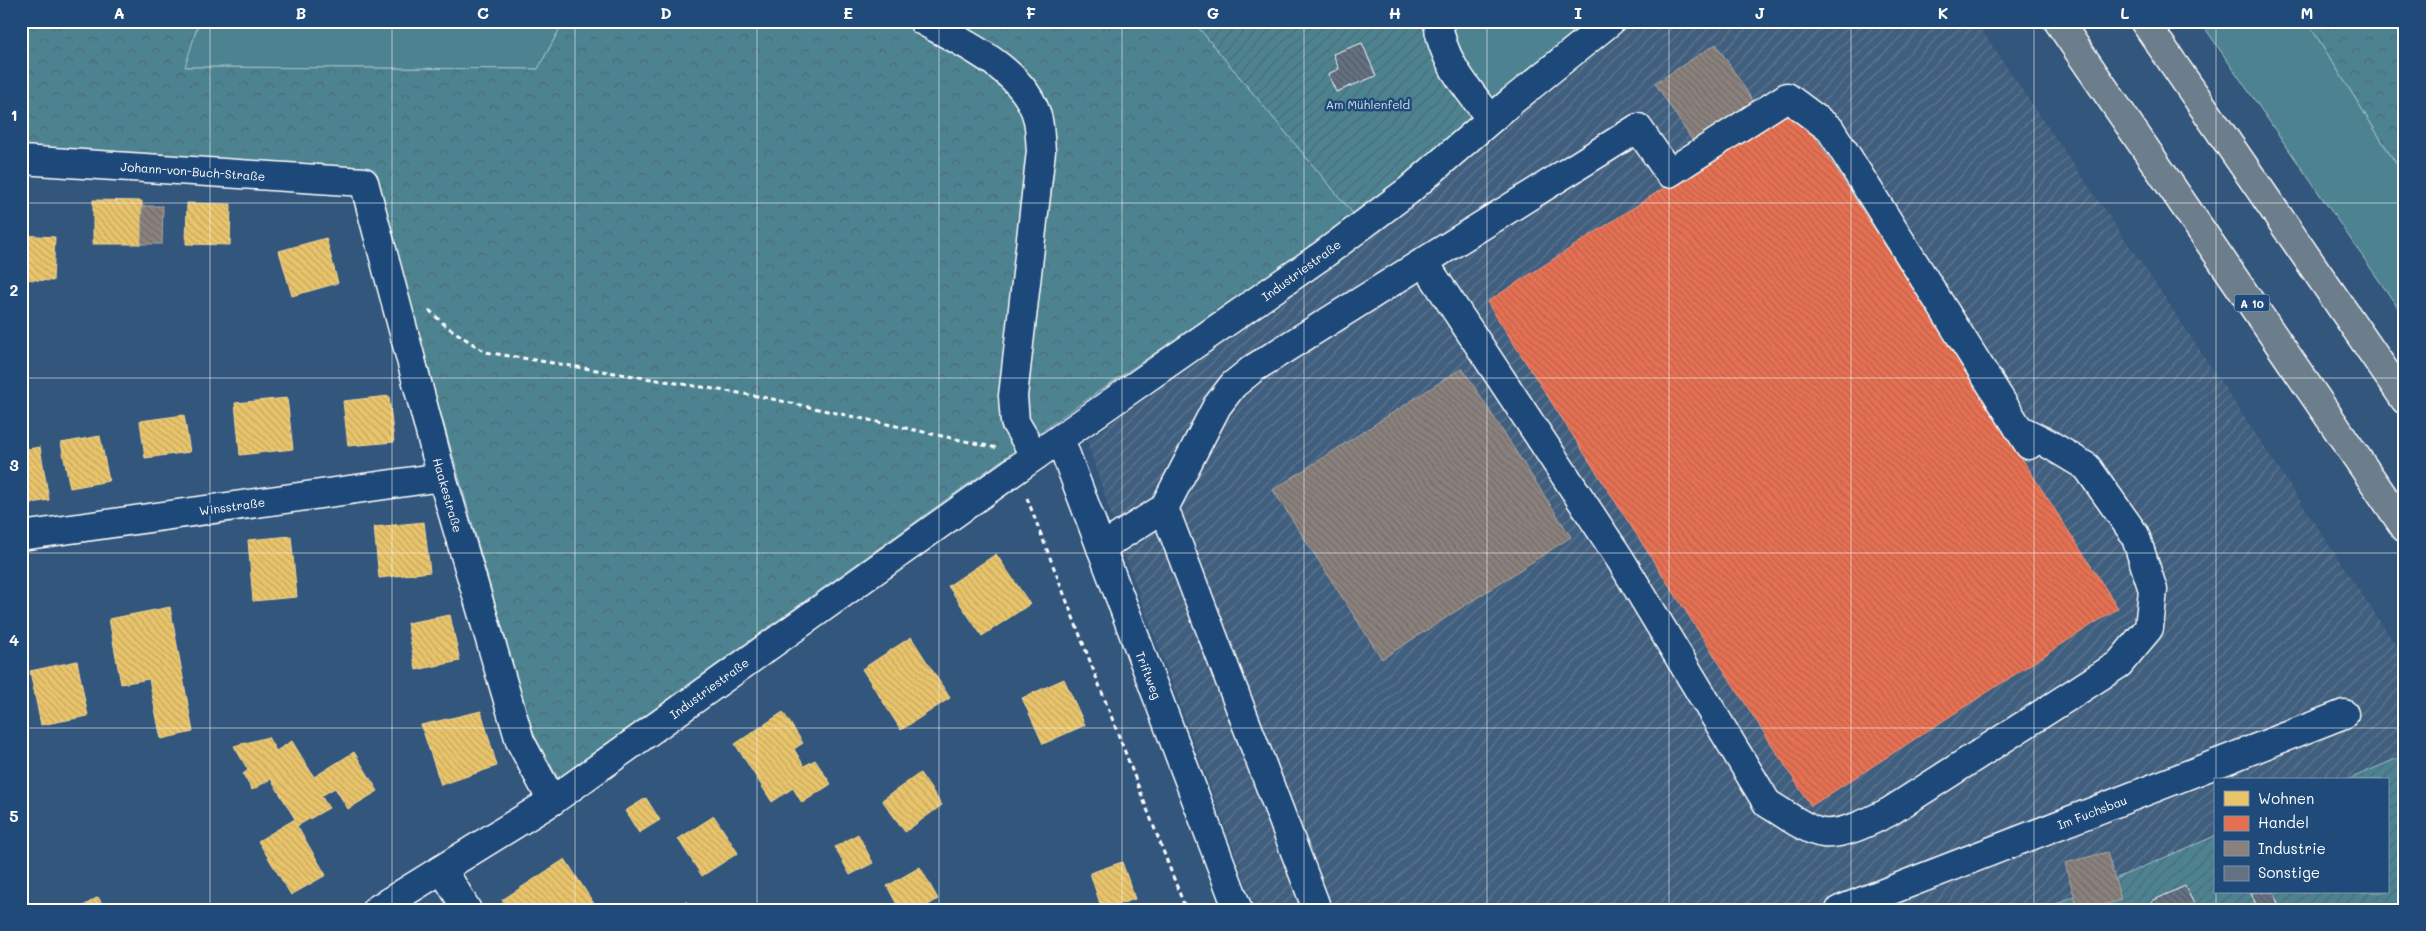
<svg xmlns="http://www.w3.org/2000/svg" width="2426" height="931" font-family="Mali,sans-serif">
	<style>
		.industrial { fill: url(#industrial-furrows) }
		.grass { fill: #4e8391; stroke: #a6c1c8 }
		.forest { fill: url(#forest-crowns); stroke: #a6c1c8 }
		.garden { fill: url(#garden-furrows); stroke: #a6c1c8 }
		.homes { fill: url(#homes-back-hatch); stroke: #f0d697 }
		.shops { fill: url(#shops-back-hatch); stroke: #ee9a85 }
		.industry { fill: url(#industry-back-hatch); stroke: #ada7a3 }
		.building { fill: url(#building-back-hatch); stroke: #fff }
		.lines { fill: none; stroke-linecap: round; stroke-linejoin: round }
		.minor-casing { stroke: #fff; stroke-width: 31 }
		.highway-casing { stroke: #fff; stroke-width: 31 }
		.path { stroke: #fff; stroke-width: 3; stroke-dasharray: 5 4; stroke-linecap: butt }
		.minor { stroke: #1f4a7a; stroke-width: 28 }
		.highway { stroke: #6c7d8b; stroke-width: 28 }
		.grid { fill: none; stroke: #fff; stroke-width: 1; stroke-opacity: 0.55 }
		.labels { text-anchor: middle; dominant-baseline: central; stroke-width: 5; stroke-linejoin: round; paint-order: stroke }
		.shield { fill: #1f4a7a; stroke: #bcc9d7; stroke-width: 1 }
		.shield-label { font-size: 11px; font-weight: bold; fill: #fff }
		.park-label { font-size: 12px; fill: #d3e0e4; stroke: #1f4a7a }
		.street-label { font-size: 12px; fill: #fff; stroke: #1f4a7a }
		.neatline { fill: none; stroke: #fff; stroke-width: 2 }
		.grid-label { font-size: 16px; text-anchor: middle; font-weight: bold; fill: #fff }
	</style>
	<defs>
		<pattern id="industrial-furrows" width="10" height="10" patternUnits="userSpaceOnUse" patternTransform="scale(1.25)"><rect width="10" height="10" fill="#415e7e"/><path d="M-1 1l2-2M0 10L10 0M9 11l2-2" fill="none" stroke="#5e7691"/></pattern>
		<pattern id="forest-crowns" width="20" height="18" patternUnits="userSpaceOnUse" patternTransform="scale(1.25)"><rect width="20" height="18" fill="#4e8391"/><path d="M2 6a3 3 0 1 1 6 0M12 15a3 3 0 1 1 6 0" fill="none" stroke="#4d6a72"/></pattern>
		<pattern id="garden-furrows" width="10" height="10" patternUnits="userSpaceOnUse" patternTransform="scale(1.25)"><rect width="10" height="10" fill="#4e8391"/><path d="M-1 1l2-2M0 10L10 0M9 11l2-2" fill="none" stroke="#4d6a72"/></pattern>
		<pattern id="homes-back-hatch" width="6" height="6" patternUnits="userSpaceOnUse" patternTransform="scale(1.25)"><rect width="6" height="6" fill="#e9c46a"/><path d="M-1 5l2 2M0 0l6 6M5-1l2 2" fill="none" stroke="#c2a662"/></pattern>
		<pattern id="shops-back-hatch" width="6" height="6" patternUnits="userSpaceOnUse" patternTransform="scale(1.25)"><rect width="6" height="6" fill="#e76f51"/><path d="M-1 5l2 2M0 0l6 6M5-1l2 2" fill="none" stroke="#b86450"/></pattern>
		<pattern id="industry-back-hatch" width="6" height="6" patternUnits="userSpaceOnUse" patternTransform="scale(1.25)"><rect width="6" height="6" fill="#8a817c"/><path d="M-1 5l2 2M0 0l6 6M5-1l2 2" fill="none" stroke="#716c69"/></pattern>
		<pattern id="building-back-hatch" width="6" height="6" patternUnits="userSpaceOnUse" patternTransform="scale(1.25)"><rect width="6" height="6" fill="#637182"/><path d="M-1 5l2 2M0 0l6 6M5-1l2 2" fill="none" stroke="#555b62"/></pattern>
	</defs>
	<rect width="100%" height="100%" fill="#33567c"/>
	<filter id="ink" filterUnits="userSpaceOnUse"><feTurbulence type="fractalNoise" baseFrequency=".02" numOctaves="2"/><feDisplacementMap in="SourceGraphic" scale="10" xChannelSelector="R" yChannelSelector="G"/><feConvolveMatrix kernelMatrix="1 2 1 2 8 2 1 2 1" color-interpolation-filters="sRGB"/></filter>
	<g filter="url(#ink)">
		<!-- industrial -->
		<path class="industrial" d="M1632 21H1975L2155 283 2405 659V755L2347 780H2215V836L2042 910H1256L1119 540 1087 441 1411 201 1501 125Z"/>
		<!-- grass -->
		<g class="grass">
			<path d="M199 21H564L538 69 184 67Z"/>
			<path d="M1432 21H1596L1480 116Z"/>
			<path d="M2200 21H2307L2405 178V318Z"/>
		</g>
		<!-- forest -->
		<g class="forest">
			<path d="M21 21H199L185 67 538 69 564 21H1193L1355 216 1070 411 558 778 532 732 396 257 353 172 21 150Z"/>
			<path d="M2307 21H2405V178Z"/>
		</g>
		<!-- garden -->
		<g class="garden">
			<path d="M1193 21H1432L1480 116 1355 216Z"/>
			<path d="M2405 755V910H2042L2215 836V892H2387V780H2347Z"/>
		</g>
		<!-- homes -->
		<g class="homes">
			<path d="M93 200 142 201 141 244H93Z"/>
			<path d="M187 203 231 204 230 245 186 244Z"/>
			<path d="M21 235 55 237 53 281 21 279Z"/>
			<path d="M326 238 338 283 292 296 279 251Z"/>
			<path d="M389 396 394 442 348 446 343 401Z"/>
			<path d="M287 398 293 449 240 455 235 403Z"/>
			<path d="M184 415 190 452 145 458 140 421Z"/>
			<path d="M100 436 109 481 70 488 61 443Z"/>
			<path d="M40 447 49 500 21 505V450Z"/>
			<path d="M424 522 430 572 379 578 374 527Z"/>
			<path d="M291 536 297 597 253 601 248 540Z"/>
			<path d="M996 554 1030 604 982 636 948 586Z"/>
			<path d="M170 607 193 732 161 739 149 679 121 684 109 619Z"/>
			<path d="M450 615 460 661 416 670 407 623Z"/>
			<path d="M911 637 950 698 901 730 862 669Z"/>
			<path d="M77 661 88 716 41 725 30 671Z"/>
			<path d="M1064 679 1085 725 1043 744 1022 698Z"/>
			<path d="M481 711 497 766 441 785 421 725Z"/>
			<path d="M783 712 803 743 794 749 804 766 815 760 831 784 802 803 793 788 772 802 735 744Z"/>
			<path d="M268 737 276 751 292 741 314 777 354 752 378 791 348 809 335 788 321 796 329 808 297 826 326 875 291 895 258 841 295 819 271 779 252 790 243 774 248 770 234 746Z"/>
			<path d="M920 773 942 805 905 832 882 800Z"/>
			<path d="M646 798 660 820 639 833 625 811Z"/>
			<path d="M714 816 738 853 702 876 678 839Z"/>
			<path d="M858 834 873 863 850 875 835 847Z"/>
			<path d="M565 859 598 910H509L502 900Z"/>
			<path d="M1122 862 1135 899 1102 910 1090 873Z"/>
			<path d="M920 867 938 899 920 910H900L887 886Z"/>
			<path d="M98 897 106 910H77Z"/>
			<path d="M176 903 180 910H163Z"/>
		</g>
		<!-- shops -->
		<g class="shops">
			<path d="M1794 104 2118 608 1811 806 1487 302Z"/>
			<path d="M687 901 692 910H674Z"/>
		</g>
		<!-- industry -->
		<g class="industry">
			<path d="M1716 44 1757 107 1696 146 1655 83Z"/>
			<path d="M142 206H163L162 244H141Z"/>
			<path d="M1462 368 1571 537 1382 659 1273 490Z"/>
			<path d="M2107 852 2121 900 2086 910H2078L2065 863Z"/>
		</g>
		<!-- building -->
		<g class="building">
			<path d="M1362 43 1376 76 1336 92 1328 74 1339 69 1333 54Z"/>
			<path d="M2185 886 2194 904 2182 910H2156L2152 901Z"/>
			<path d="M2251 892H2274L2280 910H2258Z"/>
		</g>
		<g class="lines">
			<!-- minor casing -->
			<g class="minor-casing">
				<g id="minor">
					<path d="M923 21C963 43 1027 71 1038 120 1040 130 1040 141 1041 151L1013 396 1015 422 1035 456"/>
					<path d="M1438 21C1441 60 1468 89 1491 119"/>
					<path d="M21 160 364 182 442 477 520 741 552 801"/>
					<path d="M1424 262 1620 559 1767 803C1780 811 1809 832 1823 833 1845 835 1870 821 1889 812L2119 664 2149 628 2153 590 2135 535 2087 467 2047 443 2019 429"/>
					<path d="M1060 439 1238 910"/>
					<path d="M1164 508 1315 904"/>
					<path d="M21 536 442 477"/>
					<path d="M1101 548 1164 508 1217 406 1233 385 1254 368 1638 128 1669 173 1787 97 1830 129 2029 445"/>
					<path d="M443 870 467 910"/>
					<path d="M376 910 552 801 1035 456 1324 254 1408 191 1512 101 1611 21"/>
					<path d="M1840 910 2344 714"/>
				</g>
			</g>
			<!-- highway casing -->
			<g class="highway-casing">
				<g id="highway">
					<path d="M2058 21 2405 528"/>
					<path d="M2144 21 2405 400"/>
				</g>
			</g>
			<!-- path -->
			<g class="path">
				<path d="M429 310 446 326 485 352 763 397 997 448"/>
				<path d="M1027 498 1186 910"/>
			</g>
			<!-- minor -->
			<use href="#minor" class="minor"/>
			<!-- highway -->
			<use href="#highway" class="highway"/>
		</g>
	</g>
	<!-- grid -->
	<path class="grid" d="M210 21V910M392 21V910M575 21V910M757 21V910M939 21V910M1122 21V910M1304 21V910M1487 21V910M1669 21V910M1851 21V910M2034 21V910M2216 21V780M21 203H2405M21 378H2405M21 553H2405M21 728H2405M2216 892V910"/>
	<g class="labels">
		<!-- shield labels -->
		<rect class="shield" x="2234.5" y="294.5" width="35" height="17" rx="4"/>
		<g class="shield-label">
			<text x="2252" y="303">A 10</text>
		</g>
		<!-- park labels -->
		<g class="park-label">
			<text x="1368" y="104">Am Mühlenfeld</text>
		</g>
		<!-- street labels -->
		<g class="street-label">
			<text transform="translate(193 171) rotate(4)">Johann-von-Buch-Straße</text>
			<text transform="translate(1301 270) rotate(-36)">Industriestraße</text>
			<text transform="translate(448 495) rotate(74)">Haakestraße</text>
			<text transform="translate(232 506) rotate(-8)">Winsstraße</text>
			<text transform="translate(1149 675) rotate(69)">Triftweg</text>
			<text transform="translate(709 688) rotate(-36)">Industriestraße</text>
			<text transform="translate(2092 812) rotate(-21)">Im Fuchsbau</text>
		</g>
	</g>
	<!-- margin -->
	<rect width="2426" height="931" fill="none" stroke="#1f4a7a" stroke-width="55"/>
	<!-- legend -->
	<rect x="2214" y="778" width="175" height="115" fill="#1f4a7a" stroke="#7992af"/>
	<rect x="2224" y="791" width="25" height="15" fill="#e9c46a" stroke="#7992af"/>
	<text x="2258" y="804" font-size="15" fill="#ffffff">Wohnen</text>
	<rect x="2224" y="816" width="25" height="15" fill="#e76f51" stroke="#7992af"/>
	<text x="2258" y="828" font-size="15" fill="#ffffff">Handel</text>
	<rect x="2224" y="841" width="25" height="15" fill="#8a817c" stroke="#7992af"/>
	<text x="2258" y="854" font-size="15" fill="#ffffff">Industrie</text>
	<rect x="2224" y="866" width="25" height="15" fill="#637182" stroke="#7992af"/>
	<text x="2258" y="878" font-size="15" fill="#ffffff">Sonstige</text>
	<rect x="28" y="28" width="2370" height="876" class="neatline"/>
	<g class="grid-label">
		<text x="119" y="19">A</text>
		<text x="301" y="19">B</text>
		<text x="483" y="19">C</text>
		<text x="666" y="19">D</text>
		<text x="848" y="19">E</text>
		<text x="1031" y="19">F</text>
		<text x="1213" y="19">G</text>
		<text x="1395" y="19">H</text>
		<text x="1578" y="19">I</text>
		<text x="1760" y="19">J</text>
		<text x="1943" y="19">K</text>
		<text x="2125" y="19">L</text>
		<text x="2307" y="19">M</text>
		<text x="14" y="121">1</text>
		<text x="14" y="296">2</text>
		<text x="14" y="471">3</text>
		<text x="14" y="646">4</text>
		<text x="14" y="822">5</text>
	</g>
</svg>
